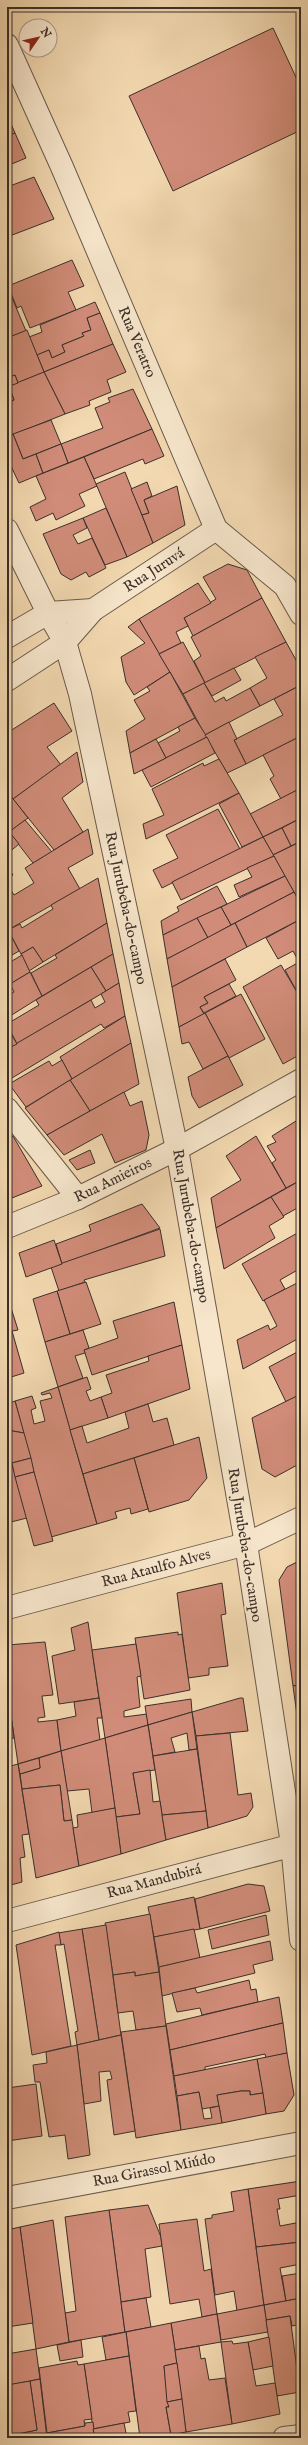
<svg xmlns="http://www.w3.org/2000/svg" width="308" height="2445" font-family="'IM FELL English',serif">
	<style>
		.building { fill: #d18c79; stroke: #3b2f2a }
		.lines { fill: none; stroke-linecap: round; stroke-linejoin: round }
		.minor-casing { stroke: #695a4c; stroke-width: 24 }
		.minor { stroke: #f7e6cc; stroke-width: 22 }
		.labels { text-anchor: middle; dominant-baseline: central; stroke-width: 4; stroke-linejoin: round; paint-order: stroke }
		.street-label { font-size: 15px; fill: #3b2f2a; stroke: #f7e6cc }
	</style>
	<rect width="100%" height="100%" fill="#f3d9b1"/>
	<filter id="stains"><feTurbulence type="fractalNoise" baseFrequency=".005" numOctaves="4"/><feColorMatrix values="0 0 0 0 .2 0 0 0 0 .09 0 0 0 0 .02 0 0 0 .5 -.17"/></filter>
	<radialGradient id="worn" r=".72"><stop offset=".6" stop-color="#630" stop-opacity="0"/><stop offset="1" stop-color="#630" stop-opacity=".3"/></radialGradient>
	<!-- building -->
	<g class="building">
		<path d="M273 28 301 88V130L173 191 129 96Z"/>
		<path d="M7 115 15 133 7 136Z"/>
		<path d="M15 133 26 158 7 166V136Z"/>
		<path d="M34 177 54 219 7 237V187Z"/>
		<path d="M72 260 84 286 68 292 76 310 30 328 21 306 17 308 8 286Z"/>
		<path d="M7 286 26 331 7 338Z"/>
		<path d="M95 302 100 313 87 318 91 330 82 333 84 336 62 345 65 352 52 358 49 350 37 355 29 337 42 332 40 325Z"/>
		<path d="M100 313 113 344 44 372 37 355 49 350 52 358 65 352 62 345 84 336 82 333 91 330 87 318Z"/>
		<path d="M27 330 44 372 18 383 15 375 7 378V338Z"/>
		<path d="M113 344 126 372 107 380 111 392 89 401 90 405 65 414 44 372Z"/>
		<path d="M44 372 65 414 7 437V403L14 400 9 386Z"/>
		<path d="M15 375 18 383 7 387V378Z"/>
		<path d="M9 386 14 400 7 403V387Z"/>
		<path d="M133 389 152 429 68 463 61 444 103 428 95 408 110 402 108 398Z"/>
		<path d="M51 420 61 444 23 459 13 434Z"/>
		<path d="M152 429 164 456 145 464 143 459 94 479 84 457Z"/>
		<path d="M13 434 23 459 36 454 43 473 19 483 7 458V437Z"/>
		<path d="M61 444 68 463 43 473 36 454Z"/>
		<path d="M84 457 97 486 79 494 85 506 56 520 53 513 36 521 30 507 46 499 36 476Z"/>
		<path d="M125 472 153 543 127 557 96 484Z"/>
		<path d="M147 482 152 496 144 500 149 513 142 515 131 489Z"/>
		<path d="M177 486 185 525 153 543 142 515 149 513 144 500Z"/>
		<path d="M106 508 127 557 105 565 83 518Z"/>
		<path d="M83 518 87 528 73 535 78 544 92 538 106 568 89 577 86 572 71 580 61 574 43 534Z"/>
		<path d="M228 564 247 570 262 598 193 636 184 618 216 599 203 577Z"/>
		<path d="M198 583 211 603 184 618 188 626 176 632 181 643 159 654 139 619Z"/>
		<path d="M262 598 286 642 205 683 194 661 201 656 191 637Z"/>
		<path d="M139 619 170 672 134 695 126 682 121 657 145 643 128 627Z"/>
		<path d="M183 642 205 683 183 694 159 654Z"/>
		<path d="M286 642 301 669V685L260 706 250 688 267 678 255 657Z"/>
		<path d="M234 668 241 680 212 696 204 683Z"/>
		<path d="M170 672 195 718 130 753 126 731 145 719 134 700 150 691 147 687Z"/>
		<path d="M204 683 215 702 224 697 226 701 250 688 260 706 205 735 183 694Z"/>
		<path d="M301 685V706L298 707 301 713V736L246 764 234 740 283 715 274 699Z"/>
		<path d="M54 703 72 731 47 747 61 765 13 799 7 791V733Z"/>
		<path d="M195 718 207 737 166 758 158 743 180 731 178 727Z"/>
		<path d="M229 722 237 739 234 740 246 764 227 773 205 735Z"/>
		<path d="M301 736V788L281 799 270 779 274 776 263 755Z"/>
		<path d="M207 737 215 753 151 787 142 770Z"/>
		<path d="M156 739 166 758 134 774 130 753Z"/>
		<path d="M77 752 83 782 62 798 83 832 54 850 13 799Z"/>
		<path d="M219 759 239 793 146 839 143 824 164 815 152 789 203 763 204 766Z"/>
		<path d="M301 788V818L263 837 250 814Z"/>
		<path d="M7 791 28 818 9 832 7 829Z"/>
		<path d="M239 793 263 837 242 847 219 804Z"/>
		<path d="M218 809 240 849 162 888 153 870 178 858 166 835Z"/>
		<path d="M301 818V841L291 846 282 828Z"/>
		<path d="M25 820 52 852 33 863 9 832Z"/>
		<path d="M282 828 291 846 273 855 263 837Z"/>
		<path d="M7 829 19 844 7 854Z"/>
		<path d="M88 829 93 854 68 868 80 889 8 930 7 884 14 895 34 883 25 868Z"/>
		<path d="M263 837 274 856 181 900 172 882Z"/>
		<path d="M300 842 301 894 296 896 273 855Z"/>
		<path d="M274 856 285 876 239 897 234 885 252 877 247 868Z"/>
		<path d="M7 866 13 875 7 878Z"/>
		<path d="M285 876 294 892 231 925 221 907Z"/>
		<path d="M98 878 107 923 43 962 33 947 21 954 8 930 20 924 22 928 53 909 51 905Z"/>
		<path d="M217 886 227 904 163 935 161 921 179 911 177 907Z"/>
		<path d="M294 892 301 904V919L247 947 235 923Z"/>
		<path d="M301 894V904L296 896Z"/>
		<path d="M221 907 231 925 208 938 197 918Z"/>
		<path d="M197 918 208 938 167 959 163 935Z"/>
		<path d="M301 919V961L299 962 293 951 278 959 266 938Z"/>
		<path d="M107 923 113 954 42 996 31 973 57 958 55 955Z"/>
		<path d="M235 923 247 947 172 987 167 959Z"/>
		<path d="M8 930 19 951 7 958V931Z"/>
		<path d="M33 947 43 962 29 971 21 954Z"/>
		<path d="M113 954 119 983 106 991 91 967Z"/>
		<path d="M22 955 30 972 7 986V964Z"/>
		<path d="M225 959 236 980 204 997 208 1003 200 1007 204 1014 179 1027 172 987Z"/>
		<path d="M301 961V999L285 970Z"/>
		<path d="M281 965 301 999V1054L283 1064 243 987Z"/>
		<path d="M91 967 106 991 17 1044 7 1024 39 1005 36 1000Z"/>
		<path d="M30 972 42 996 7 1018V996L14 992 10 984Z"/>
		<path d="M119 983 125 1016 104 1028 101 1024 7 1081V1049L91 1000 95 1008 105 1002 101 994Z"/>
		<path d="M229 984 236 996 204 1013 200 1007 208 1003 204 997Z"/>
		<path d="M241 994 265 1039 229 1058 205 1013Z"/>
		<path d="M205 1013 228 1056 203 1069 189 1042 182 1044 179 1027Z"/>
		<path d="M125 1016 131 1043 72 1079 60 1057Z"/>
		<path d="M10 1032 17 1044 7 1049V1035Z"/>
		<path d="M131 1043 139 1084 90 1111 70 1080Z"/>
		<path d="M228 1056 243 1085 199 1108 192 1096 188 1077Z"/>
		<path d="M62 1060 72 1079 26 1107 9 1084 49 1061 52 1066Z"/>
		<path d="M70 1080 90 1111 47 1135 25 1108Z"/>
		<path d="M124 1092 130 1106 142 1101 149 1135 146 1150 115 1163 102 1134 64 1155 47 1135Z"/>
		<path d="M296 1121 301 1132V1180L286 1188 272 1163 276 1160 267 1146 276 1142 272 1136Z"/>
		<path d="M13 1136 42 1186 7 1200V1140Z"/>
		<path d="M256 1136 286 1188 216 1228 211 1198 241 1180 226 1156Z"/>
		<path d="M90 1150 95 1163 77 1170 69 1160Z"/>
		<path d="M301 1180V1206L283 1216 271 1197Z"/>
		<path d="M271 1197 284 1217 269 1226 275 1238 224 1269 216 1228Z"/>
		<path d="M142 1204 160 1228 62 1264 56 1244 91 1231 89 1225Z"/>
		<path d="M160 1229 165 1256 84 1280 85 1282 59 1291 51 1267Z"/>
		<path d="M301 1231V1268L280 1280 285 1289 263 1301 242 1264Z"/>
		<path d="M54 1240 62 1264 26 1277 19 1253Z"/>
		<path d="M301 1281V1337L243 1369 237 1340 268 1325 270 1330 277 1326 264 1300Z"/>
		<path d="M86 1282 101 1324 70 1334 57 1291Z"/>
		<path d="M57 1291 70 1334 45 1342 33 1299Z"/>
		<path d="M7 1295 18 1330 12 1331 24 1373 8 1378Z"/>
		<path d="M174 1302 182 1345 92 1375 84 1350 118 1338 113 1321Z"/>
		<path d="M83 1330 89 1348 84 1350 85 1353 75 1356 83 1378 58 1387 45 1342Z"/>
		<path d="M182 1345 190 1389 108 1418 101 1397 112 1393 106 1375 149 1361 148 1356Z"/>
		<path d="M301 1350V1394L286 1402 269 1367Z"/>
		<path d="M87 1377 91 1389 86 1391 90 1401 101 1397 108 1418 70 1430 58 1387Z"/>
		<path d="M58 1387 97 1524 51 1537 15 1401 32 1396 36 1408 31 1410 34 1424 45 1421 40 1401 52 1398 50 1393 42 1395 41 1393Z"/>
		<path d="M301 1394V1463L275 1477 262 1469 252 1418Z"/>
		<path d="M15 1401 24 1433 7 1430V1404Z"/>
		<path d="M148 1404 153 1422 167 1418 174 1445 83 1474 70 1430 82 1426 87 1443 129 1428 125 1412Z"/>
		<path d="M7 1430 24 1433 31 1458 12 1463 7 1446Z"/>
		<path d="M199 1437 207 1478 189 1500 149 1512 134 1458Z"/>
		<path d="M7 1446 27 1518 7 1523Z"/>
		<path d="M31 1458 34 1472 15 1477 12 1463Z"/>
		<path d="M134 1458 148 1509 131 1514 130 1508 115 1512 117 1518 97 1524 83 1474Z"/>
		<path d="M34 1472 53 1541 34 1546 15 1477Z"/>
		<path d="M301 1560V1685L293 1686 279 1580 287 1567Z"/>
		<path d="M222 1583 226 1614 221 1615 228 1666 209 1668V1675L188 1678 177 1593Z"/>
		<path d="M88 1622 99 1698 59 1704 52 1656 75 1650 71 1628Z"/>
		<path d="M178 1632V1635L182 1634 190 1690 144 1699 135 1638Z"/>
		<path d="M45 1642 53 1695 42 1696 45 1717 38 1718V1722L57 1720 61 1751 18 1764 7 1687V1645Z"/>
		<path d="M136 1644 141 1676 137 1677 140 1707 124 1711V1717L147 1714 148 1725 105 1738 92 1650Z"/>
		<path d="M301 1685V1736L300 1737 293 1686Z"/>
		<path d="M7 1687 14 1738 7 1739Z"/>
		<path d="M99 1698 102 1718H97L100 1740 61 1751 57 1720 76 1716 74 1702Z"/>
		<path d="M240 1698H243L248 1731 196 1736 192 1712Z"/>
		<path d="M191 1699 192 1712 148 1725 145 1706Z"/>
		<path d="M192 1712 197 1749 189 1750 187 1733 171 1738 175 1752 153 1756 148 1725Z"/>
		<path d="M148 1725 155 1770 133 1773 140 1814 116 1817 105 1738Z"/>
		<path d="M230 1733 238 1795 251 1793 253 1807 247 1816 208 1828 196 1736Z"/>
		<path d="M105 1738 115 1808 92 1813 89 1789 67 1791 61 1751Z"/>
		<path d="M197 1749 206 1811 162 1815 153 1756Z"/>
		<path d="M61 1751 72 1820 64 1821 60 1785 22 1789 20 1774 40 1768 39 1758Z"/>
		<path d="M39 1758 40 1768 20 1774 18 1764Z"/>
		<path d="M18 1764 29 1834 22 1835 25 1857 20 1858 22 1882 7 1886V1767Z"/>
		<path d="M150 1770 153 1802 160 1801 166 1840 121 1854 116 1817 140 1814 133 1773Z"/>
		<path d="M60 1785 64 1821 72 1820 79 1866 36 1878 22 1789Z"/>
		<path d="M115 1808 121 1854 79 1866 73 1828 78 1827 77 1815Z"/>
		<path d="M206 1811 208 1828 166 1840 162 1815Z"/>
		<path d="M248 1884 264 1886 270 1911 200 1929 195 1899Z"/>
		<path d="M194 1897 200 1929 154 1937 148 1907Z"/>
		<path d="M150 1914 159 1972 135 1976V1972L113 1975 105 1923Z"/>
		<path d="M266 1915 269 1935 212 1949 208 1930Z"/>
		<path d="M106 1925 121 2035 99 2040 82 1929Z"/>
		<path d="M82 1929 99 2040 77 2045 75 2032 78 2031 64 1944 61 1945 58 1933Z"/>
		<path d="M194 1929 200 1958 159 1967 154 1937Z"/>
		<path d="M59 1932 61 1945H55L71 2046 32 2055 16 1945Z"/>
		<path d="M270 1941 273 1960 253 1965 255 1973 162 1996 159 1967Z"/>
		<path d="M135 1972V1976L159 1972 166 2026 136 2030 133 2011 118 2013 113 1975Z"/>
		<path d="M249 1980 251 1990 256 1989 258 2002 202 2015 200 2008 177 2012 172 1993 195 1988 197 1993Z"/>
		<path d="M279 1997 283 2023 170 2050 166 2024Z"/>
		<path d="M7 2021 11 2059 7 2060Z"/>
		<path d="M283 2023 287 2053 266 2058 265 2054 205 2067V2070L174 2076 170 2050Z"/>
		<path d="M166 2026 181 2130 136 2138 121 2032Z"/>
		<path d="M121 2035 135 2131 114 2135 107 2080 112 2079 110 2071 99 2072 101 2101 84 2104 77 2045Z"/>
		<path d="M77 2045 90 2155 68 2159 65 2135 49 2137 40 2082H35L33 2065 47 2063 46 2052Z"/>
		<path d="M287 2053 294 2095 284 2111 266 2114 257 2059Z"/>
		<path d="M257 2059 263 2093 250 2095V2091H241L217 2095 219 2106 202 2109 199 2092 177 2096 174 2076Z"/>
		<path d="M36 2084 42 2136 7 2141V2088Z"/>
		<path d="M241 2091H250V2095L263 2093 266 2114 222 2123 217 2095Z"/>
		<path d="M199 2092 204 2119 212 2118 210 2108 219 2106 222 2123 181 2130 177 2096Z"/>
		<path d="M301 2181V2195L278 2199 280 2209H277L280 2226 301 2222V2242L256 2247 248 2189Z"/>
		<path d="M248 2189 264 2305 237 2311 234 2291 215 2295 205 2219 212 2218V2215L234 2211 231 2192Z"/>
		<path d="M148 2205 161 2237 162 2246 145 2249 151 2297 121 2302 109 2210Z"/>
		<path d="M109 2210 125 2332 69 2342 65 2313 76 2311 65 2217Z"/>
		<path d="M197 2219 204 2271 211 2269 217 2314 202 2317 199 2299 170 2304 159 2224Z"/>
		<path d="M53 2220 69 2342 36 2349 20 2227Z"/>
		<path d="M20 2227 33 2323 7 2327V2230Z"/>
		<path d="M301 2242V2264L280 2268 286 2301 264 2305 256 2247Z"/>
		<path d="M301 2273V2298L286 2301 282 2276Z"/>
		<path d="M146 2298 151 2327 125 2332 121 2302Z"/>
		<path d="M301 2298V2324L292 2326 290 2316 266 2320 264 2305Z"/>
		<path d="M264 2305 268 2332 221 2340 217 2314Z"/>
		<path d="M217 2314 221 2342 175 2350 171 2323Z"/>
		<path d="M290 2316 300 2392 277 2396 266 2320Z"/>
		<path d="M171 2323 177 2363 164 2366 169 2407H166L171 2435 140 2438 126 2332Z"/>
		<path d="M7 2327 12 2353 7 2354Z"/>
		<path d="M126 2332 129 2356 106 2360 102 2337Z"/>
		<path d="M269 2337 273 2366 253 2370 248 2342Z"/>
		<path d="M81 2340 83 2357 60 2361 57 2345Z"/>
		<path d="M232 2341 233 2344 248 2342 256 2386 275 2383 280 2414 232 2424 221 2342Z"/>
		<path d="M199 2346 201 2359 205 2358 209 2380 225 2378 232 2424 186 2432 175 2350Z"/>
		<path d="M36 2349 40 2379 10 2385 7 2354Z"/>
		<path d="M129 2356 136 2411 128 2412 130 2422 93 2429 84 2364Z"/>
		<path d="M7 2360 10 2385H7Z"/>
		<path d="M77 2361 78 2365 84 2364 92 2419 84 2420 85 2426 47 2433 39 2368Z"/>
		<path d="M177 2363 182 2399 167 2402 164 2366Z"/>
		<path d="M40 2379 47 2438H7V2436L37 2430 30 2381Z"/>
		<path d="M30 2381 37 2430 7 2436V2385Z"/>
		<path d="M182 2399 186 2432 171 2435 166 2407H169L167 2402Z"/>
		<path d="M93 2422 95 2438H47V2433L85 2426V2423Z"/>
		<path d="M124 2423 127 2438H95L93 2429Z"/>
	</g>
	<g class="lines">
		<!-- minor casing -->
		<g class="minor-casing">
			<g id="minor">
				<path d="M7 45 62 167 216 529 285 586 301 614"/>
				<path d="M7 530 48 613 65 642 80 694 177 1149 246 1544 292 1844 301 1940"/>
				<path d="M7 637 48 613 93 610"/>
				<path d="M7 680 65 642 93 610 216 529"/>
				<path d="M7 1109 78 1198"/>
				<path d="M7 1227 78 1198 177 1149 301 1080"/>
				<path d="M7 1608 246 1544 301 1518"/>
				<path d="M7 1921 301 1843"/>
				<path d="M7 2198 301 2143"/>
				<path d="M284 2438 301 2436"/>
			</g>
		</g>
		<!-- minor -->
		<use href="#minor" class="minor"/>
	</g>
	<g class="labels">
		<!-- street labels -->
		<g class="street-label">
			<text transform="translate(137 342) rotate(67)">Rua Veratro</text>
			<text transform="translate(154 570) rotate(-33)">Rua Juruvá</text>
			<text transform="translate(126 908) rotate(78)">Rua Jurubeba-do-campo</text>
			<text transform="translate(113 1180) rotate(-26)">Rua Amieiros</text>
			<text transform="translate(191 1226) rotate(80)">Rua Jurubeba-do-campo</text>
			<text transform="translate(245 1545) rotate(81)">Rua Jurubeba-do-campo</text>
			<text transform="translate(156 1568) rotate(-15)">Rua Ataulfo Alves</text>
			<text transform="translate(154 1881) rotate(-15)">Rua Mandubirá</text>
			<text transform="translate(154 2170) rotate(-11)">Rua Girassol Miúdo</text>
		</g>
	</g>
	<!-- margin -->
	<rect width="308" height="2445" fill="none" stroke="#f3d9b1" stroke-width="24"/>
	<rect x="8" y="8" width="292" height="2429" fill="none" stroke="#3b2f2a" stroke-width="2"/>
	<rect x="12" y="12" width="284" height="2421" fill="none" stroke="#3b2f2a"/>
	<!-- north arrow -->
	<g transform="translate(38 38) rotate(56)"><circle r="19" fill="#f7e6cc" stroke="#ac9d8b"/>
	<path d="M0-3L7 15L0 10L-7 15Z" fill="#8f2418"/>
	<text y="-6" font-size="11" font-weight="bold" text-anchor="middle" fill="#3b2f2a">N</text>
	</g>
	<rect width="100%" height="100%" filter="url(#stains)"/>
	<rect width="100%" height="100%" fill="url(#worn)"/>
</svg>
